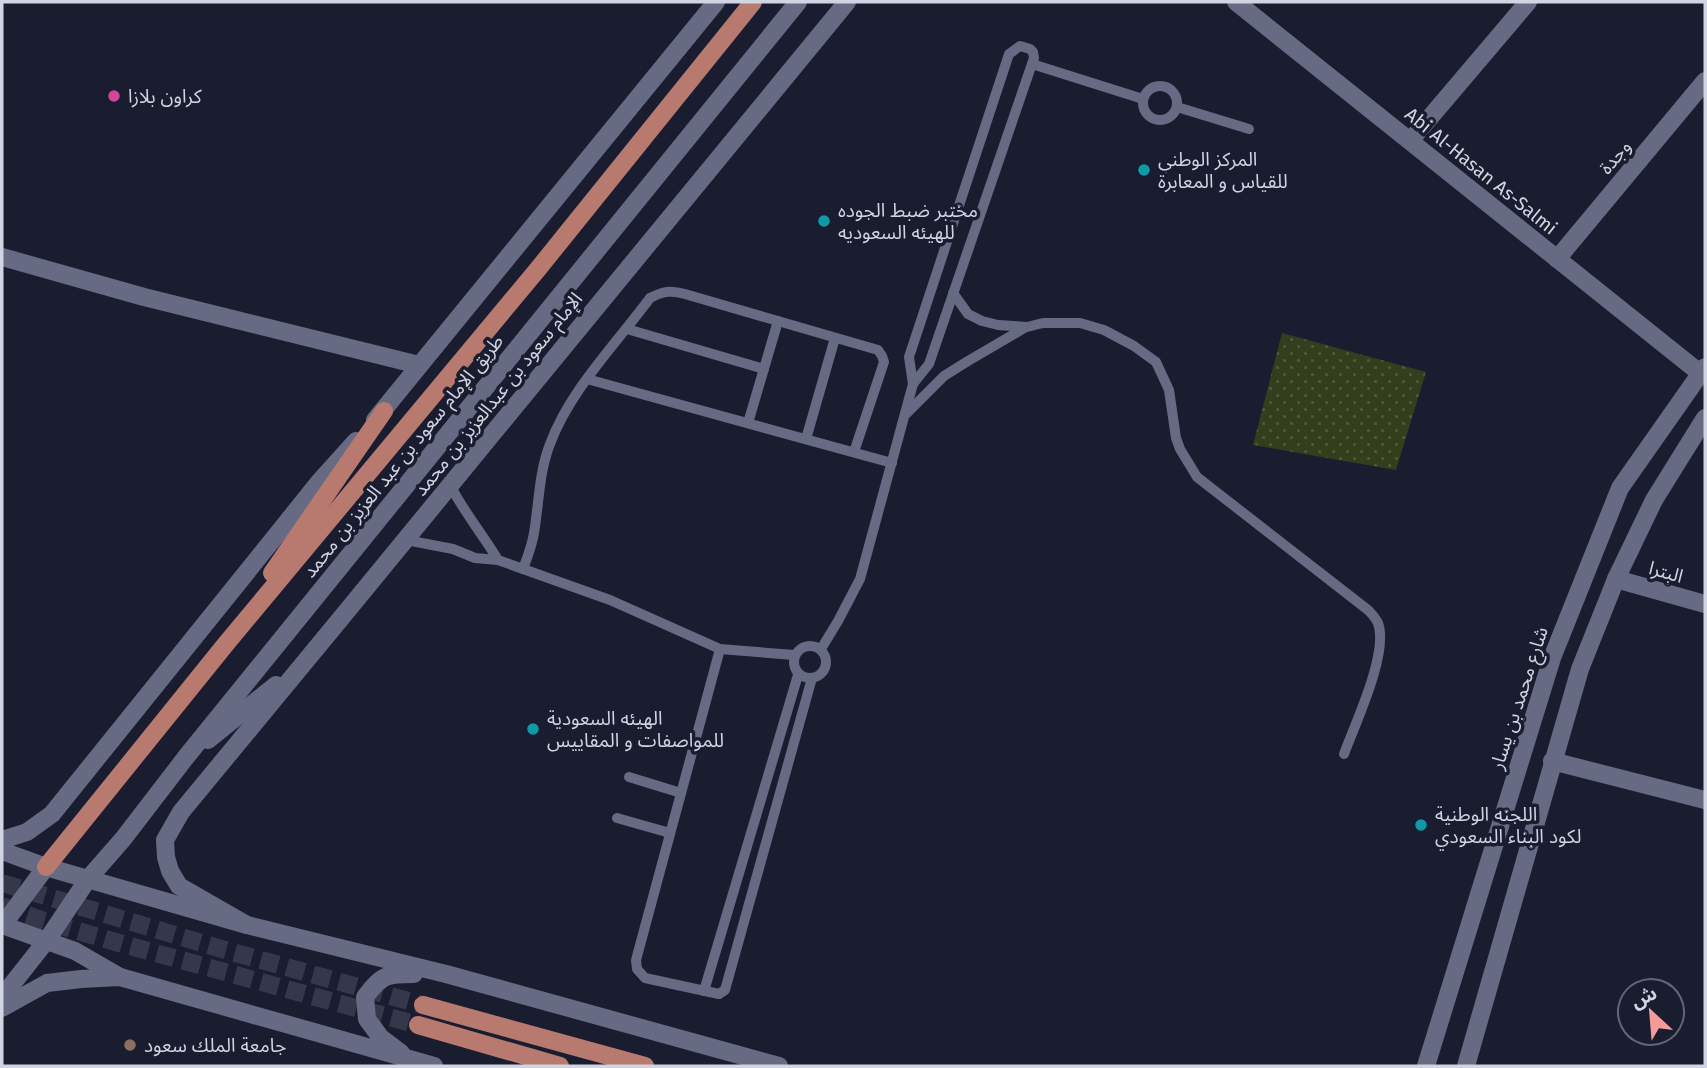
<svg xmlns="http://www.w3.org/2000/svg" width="1707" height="1068" font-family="'Fira Sans','Noto Sans Arabic',sans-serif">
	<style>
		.garden { fill: url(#garden-dots) }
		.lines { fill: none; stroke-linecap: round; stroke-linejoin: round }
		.primary-tunnel { stroke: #35384b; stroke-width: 18; stroke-dasharray: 18 9; stroke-linecap: butt }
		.service { stroke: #666a82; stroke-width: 10 }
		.minor { stroke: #666a82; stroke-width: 18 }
		.tertiary { stroke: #666a82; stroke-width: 18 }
		.secondary { stroke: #666a82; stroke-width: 18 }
		.primary { stroke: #b87a6f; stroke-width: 18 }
		.hotel-dot { fill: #d1479c; stroke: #1a1d30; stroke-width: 2.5 }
		.culture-dot { fill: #0f9aa8; stroke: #1a1d30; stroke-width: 2.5 }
		.education-dot { fill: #8d6e63; stroke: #1a1d30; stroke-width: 2.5 }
		.labels { text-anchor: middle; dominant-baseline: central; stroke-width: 7; stroke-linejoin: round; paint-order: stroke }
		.poi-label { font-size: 19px; fill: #d1d4e2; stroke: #1a1d30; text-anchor: start }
		.street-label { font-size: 19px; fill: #d1d4e2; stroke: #1a1d30 }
	</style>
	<defs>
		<pattern id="garden-dots" width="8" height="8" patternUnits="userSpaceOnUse" patternTransform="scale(1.75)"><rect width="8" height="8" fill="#333e1d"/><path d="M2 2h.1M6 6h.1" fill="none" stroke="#50593e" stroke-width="1.8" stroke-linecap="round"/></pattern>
	</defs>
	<rect width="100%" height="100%" fill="#1a1d30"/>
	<!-- garden -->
	<path class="garden" d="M1282 333 1426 372 1396 470 1253 445Z"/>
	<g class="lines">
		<!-- primary-tunnel -->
		<g class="primary-tunnel">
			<path d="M2 883 225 950 423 1005"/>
			<path d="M2 906 44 921 119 943 418 1025"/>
		</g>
		<!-- service -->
		<g class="service">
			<path d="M1032 64 1143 99"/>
			<circle cx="1160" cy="103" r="17"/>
			<path d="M1177 107 1249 129"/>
			<path d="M953 293 968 314 982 321 998 325 1027 327 1043 323H1080L1104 330 1134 346 1156 362 1169 390 1176 438 1180 449 1197 477 1368 610C1372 614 1376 619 1378 623 1389 653 1355 724 1344 754"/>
			<path d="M627 329 764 369"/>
			<path d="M587 379 892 463"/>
			<path d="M906 414 944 376 968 361 1026 327"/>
			<path d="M748 423 778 321"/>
			<path d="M806 439 835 338"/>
			<path d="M450 485C464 512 483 535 498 560"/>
			<path d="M406 540 453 549 475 558 498 560 610 600 720 649 794 655"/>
			<path d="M523 569C527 558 532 546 534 533 539 503 539 472 550 444 570 390 616 344 650 298 663 291 671 290 685 294L878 350 882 356 884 362 854 452"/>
			<circle cx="810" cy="662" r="16"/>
			<path d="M720 649 636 960 637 969 645 978 719 994 725 990 812 678"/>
			<path d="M821 649 838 621 860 579 913 384 929 364 1034 58 1033 52 1030 49 1020 46 1009 54 909 357 913 384"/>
			<path d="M629 777 681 793"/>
			<path d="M617 818 670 833"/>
			<path d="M704 991 798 675"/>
		</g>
		<!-- minor -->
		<g class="minor">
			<path d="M1236 2 1700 373"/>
			<path d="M1410 141 1528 2"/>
			<path d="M2 257 144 297 419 365"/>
			<path d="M1557 259 1705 81"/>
			<path d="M1616 579 1705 604"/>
			<path d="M1552 761 1705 800"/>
		</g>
		<!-- tertiary -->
		<g class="tertiary">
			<path d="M1426 1066 1552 658 1620 488 1705 367"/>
			<path d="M1466 1066 1580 669 1616 579 1654 500 1705 418"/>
		</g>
		<!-- secondary -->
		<g class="secondary">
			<path d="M375 420 716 2"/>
			<path d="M208 740 276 685"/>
			<path d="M2 840 27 832 52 814 320 481 356 441"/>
			<path d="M2 851 46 867 247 925 446 974 779 1066"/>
			<path d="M2 925 75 951 120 977"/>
			<path d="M247 925 179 886 170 871 166 857 165 840 181 812C404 543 624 272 847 2"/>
			<path d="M2 926 46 867"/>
			<path d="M2 997 47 940 88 879 123 839 186 757 798 2"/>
			<path d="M2 1008 47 983 81 979 120 977 434 1066"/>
			<path d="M401 1053 381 1038 367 1019 365 997C382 974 387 974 414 974"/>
		</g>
		<!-- primary -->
		<g class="primary">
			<path d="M272 573 384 411"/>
			<path d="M46 867 225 645 538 269 753 2"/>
			<path d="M423 1005 645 1066"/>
			<path d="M418 1025 560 1066"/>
		</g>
	</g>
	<!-- markers -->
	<circle class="hotel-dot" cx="114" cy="96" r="7"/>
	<g class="culture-dot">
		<circle cx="1144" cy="170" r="7"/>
		<circle cx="824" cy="221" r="7"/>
		<circle cx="533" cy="729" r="7"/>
		<circle cx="1421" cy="825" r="7"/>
	</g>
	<circle class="education-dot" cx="130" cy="1045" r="7"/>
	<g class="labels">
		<!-- poi labels -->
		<g class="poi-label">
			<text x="128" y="96">كراون بلازا</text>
			<text x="1158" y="159">المركز الوطني<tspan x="1158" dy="22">للقياس و المعابرة</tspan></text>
			<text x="838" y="210">مختبر ضبط الجوده<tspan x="838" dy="22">للهيئه السعوديه</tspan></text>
			<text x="547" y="718">الهيئه السعودية<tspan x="547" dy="22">للمواصفات و المقاييس</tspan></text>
			<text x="1435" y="814">اللجنه الوطنية<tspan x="1435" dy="22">لكود البناء السعودي</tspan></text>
			<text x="144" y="1045">جامعة الملك سعود</text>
		</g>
		<!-- street labels -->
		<g class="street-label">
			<text transform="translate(1615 157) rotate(-50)">وجدة</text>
			<text transform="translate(1481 171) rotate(39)">Abi Al-Hasan As-Salmi</text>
			<text transform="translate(498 394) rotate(-51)">الإمام سعود بن عبدالعزيز بن محمد</text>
			<text transform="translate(403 456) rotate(-51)">طريق الإمام سعود بن عبد العزيز بن محمد</text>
			<text transform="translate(1666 572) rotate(16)">البترا</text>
			<text transform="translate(1519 698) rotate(-72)">شارع محمد بن يسار</text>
		</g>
	</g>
	<!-- border -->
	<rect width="1707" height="1068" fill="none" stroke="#d1d4e2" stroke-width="7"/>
	<!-- north arrow -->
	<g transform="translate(1651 1012) rotate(334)"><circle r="33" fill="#1a1d30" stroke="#636677" stroke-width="2"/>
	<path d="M0-5L12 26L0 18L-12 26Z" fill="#f59b99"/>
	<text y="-10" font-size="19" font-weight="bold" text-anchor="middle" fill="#d1d4e2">ش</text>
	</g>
</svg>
